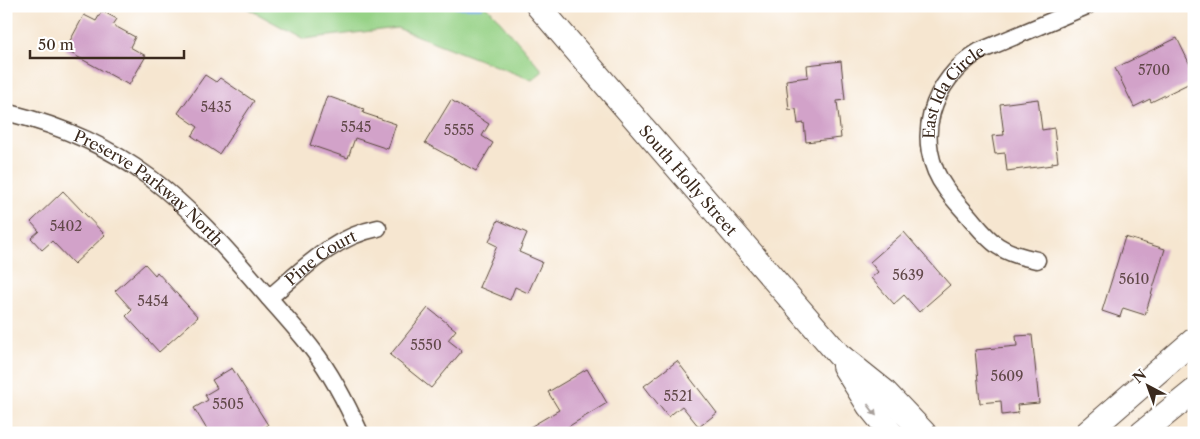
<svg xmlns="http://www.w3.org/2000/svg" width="1200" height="439" font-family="'Libre Caslon Text',serif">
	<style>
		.green { fill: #96d286; stroke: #687e52 }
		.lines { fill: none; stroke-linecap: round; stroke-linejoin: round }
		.stream { stroke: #78aae4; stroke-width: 6 }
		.building { fill: #d2a2c9 }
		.street-casing { stroke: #574639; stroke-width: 19 }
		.secondary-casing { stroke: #574639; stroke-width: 26 }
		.street { stroke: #fff; stroke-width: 16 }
		.secondary { stroke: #fff; stroke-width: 24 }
		.oneway { fill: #a79f9a }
		.labels { text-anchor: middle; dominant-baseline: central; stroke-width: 5; stroke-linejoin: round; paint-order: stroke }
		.number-label { font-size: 14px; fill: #614849 }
		.street-label { font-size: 16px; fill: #3b2a1e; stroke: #fff }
	</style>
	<rect width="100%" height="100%" fill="#fff"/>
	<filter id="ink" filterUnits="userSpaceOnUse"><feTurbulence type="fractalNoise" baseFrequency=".02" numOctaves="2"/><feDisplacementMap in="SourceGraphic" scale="10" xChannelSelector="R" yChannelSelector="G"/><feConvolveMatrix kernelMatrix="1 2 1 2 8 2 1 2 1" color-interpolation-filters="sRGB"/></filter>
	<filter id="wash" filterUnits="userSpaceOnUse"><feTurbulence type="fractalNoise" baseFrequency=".0096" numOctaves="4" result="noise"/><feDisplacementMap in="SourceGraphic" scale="20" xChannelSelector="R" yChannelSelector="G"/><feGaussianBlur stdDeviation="1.12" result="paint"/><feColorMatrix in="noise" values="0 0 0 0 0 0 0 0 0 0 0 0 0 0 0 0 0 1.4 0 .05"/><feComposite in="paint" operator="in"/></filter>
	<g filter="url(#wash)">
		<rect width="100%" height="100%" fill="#f6e6d0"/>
		<!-- green -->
		<path class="green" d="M243 6H487L543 71 532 80 397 28 304 39Z"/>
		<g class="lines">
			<!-- stream -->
			<path class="stream" d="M457 6H480"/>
		</g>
		<g id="blocks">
			<!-- building -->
			<g class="building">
				<path d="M102 11 117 19 113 25 135 37 130 47 146 56 129 85 65 50 84 15 96 21Z"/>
				<path d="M1177 38 1194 73V81L1151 102 1150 99 1134 107 1115 68Z"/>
				<path d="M841 61 845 100 837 101 841 138 806 142 804 123 798 124 796 109 789 110 786 80 808 77 807 65Z"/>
				<path d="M205 75 216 82 220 78 254 101 219 154 192 136 198 127 178 113Z"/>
				<path d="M327 96 364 109 363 113 396 124 388 149 355 138 348 158 310 145Z"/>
				<path d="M1038 99 1042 130 1054 128 1058 162 1052 163V165L1007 171 1005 153 995 154 992 136 1004 135 1000 104Z"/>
				<path d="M451 100 489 124 482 136 493 143 476 171 425 143Z"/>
				<path d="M63 191 105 235 74 264 52 241 42 250 31 238 39 231 31 222Z"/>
				<path d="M498 220 527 233 519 252 542 262 528 293 515 287 510 300 479 287 497 246 489 242Z"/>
				<path d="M904 232 950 285 919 312 904 295 894 304 871 278 878 272 870 262Z"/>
				<path d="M1125 237 1165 249 1145 315 1123 308 1120 317 1102 311Z"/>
				<path d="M145 264 155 275 157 272 198 317 159 352 126 316 132 310 115 291Z"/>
				<path d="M428 308 456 330 448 340 462 351 431 388 390 355Z"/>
				<path d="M1032 335 1039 403 1017 405 1018 413 1002 415 1001 401 980 403 975 350 1017 346 1016 336Z"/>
				<path d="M677 361 717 413 699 427 682 406 668 417 644 386Z"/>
				<path d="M232 368 268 425 257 433H209L194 408 208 400 205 395 217 388 212 380Z"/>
				<path d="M587 369 607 403 558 433H520L559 410 548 392Z"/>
			</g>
		</g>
	</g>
	<g filter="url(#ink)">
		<use href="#blocks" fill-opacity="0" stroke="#574639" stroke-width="1"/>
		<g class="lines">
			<!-- street casing -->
			<g class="street-casing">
				<g id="street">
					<path id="s1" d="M6 112C129 143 182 197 262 290 279 310 297 329 313 350 333 376 347 404 360 433"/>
					<path id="s2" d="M1037 260C1024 257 1010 254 998 246 985 237 976 224 966 213 959 205 952 198 946 189 911 141 932 79 980 51L1087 6"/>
					<path id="s3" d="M269 298C303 269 333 237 378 228"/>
				</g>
			</g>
			<!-- secondary casing -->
			<g class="secondary-casing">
				<g id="secondary">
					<path id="s4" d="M538 6 839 355 884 391 924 433"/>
					<path d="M844 366 869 406 891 433"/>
					<path d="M1087 433 1194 340"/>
					<path d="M1142 433 1194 391"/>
				</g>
			</g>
			<!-- street -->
			<use href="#street" class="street"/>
			<!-- secondary -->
			<use href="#secondary" class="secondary"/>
		</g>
		<!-- one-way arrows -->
		<defs><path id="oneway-solid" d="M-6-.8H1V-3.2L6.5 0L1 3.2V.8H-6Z" transform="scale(1.25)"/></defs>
		<use class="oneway" href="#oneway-solid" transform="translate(872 410) rotate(53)"/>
	</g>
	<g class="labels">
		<!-- number labels -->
		<g class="number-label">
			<text x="1154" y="70">5700</text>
			<text x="216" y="107">5435</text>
			<text x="356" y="127">5545</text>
			<text x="459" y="130">5555</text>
			<text x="66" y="226">5402</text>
			<text x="908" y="275">5639</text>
			<text x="1134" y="279">5610</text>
			<text x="153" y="301">5454</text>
			<text x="426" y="345">5550</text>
			<text x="1007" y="376">5609</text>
			<text x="678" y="396">5521</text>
			<text x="228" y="404">5505</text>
		</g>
		<!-- street labels -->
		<g class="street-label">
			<text stroke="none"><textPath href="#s2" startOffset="228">East Ida Circle</textPath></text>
			<text stroke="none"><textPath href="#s4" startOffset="230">South Holly Street</textPath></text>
			<text stroke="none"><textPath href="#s1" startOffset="164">Preserve Parkway North</textPath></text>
			<text stroke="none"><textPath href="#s3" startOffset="66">Pine Court</textPath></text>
		</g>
	</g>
	<!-- margin -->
	<rect width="1200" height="439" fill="none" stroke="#fff" stroke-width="25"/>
	<!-- north arrow -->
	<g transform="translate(1148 386) rotate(319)" stroke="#ffffff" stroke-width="4" paint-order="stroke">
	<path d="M0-4L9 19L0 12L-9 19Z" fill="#3b2a1e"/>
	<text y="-8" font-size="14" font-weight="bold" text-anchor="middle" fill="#3b2a1e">N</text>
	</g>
	<!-- scale -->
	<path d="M30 50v8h154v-8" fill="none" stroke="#3b2a1e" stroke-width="2.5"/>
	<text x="38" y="50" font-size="15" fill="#3b2a1e" stroke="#ffffff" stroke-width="4" paint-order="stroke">50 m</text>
</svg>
